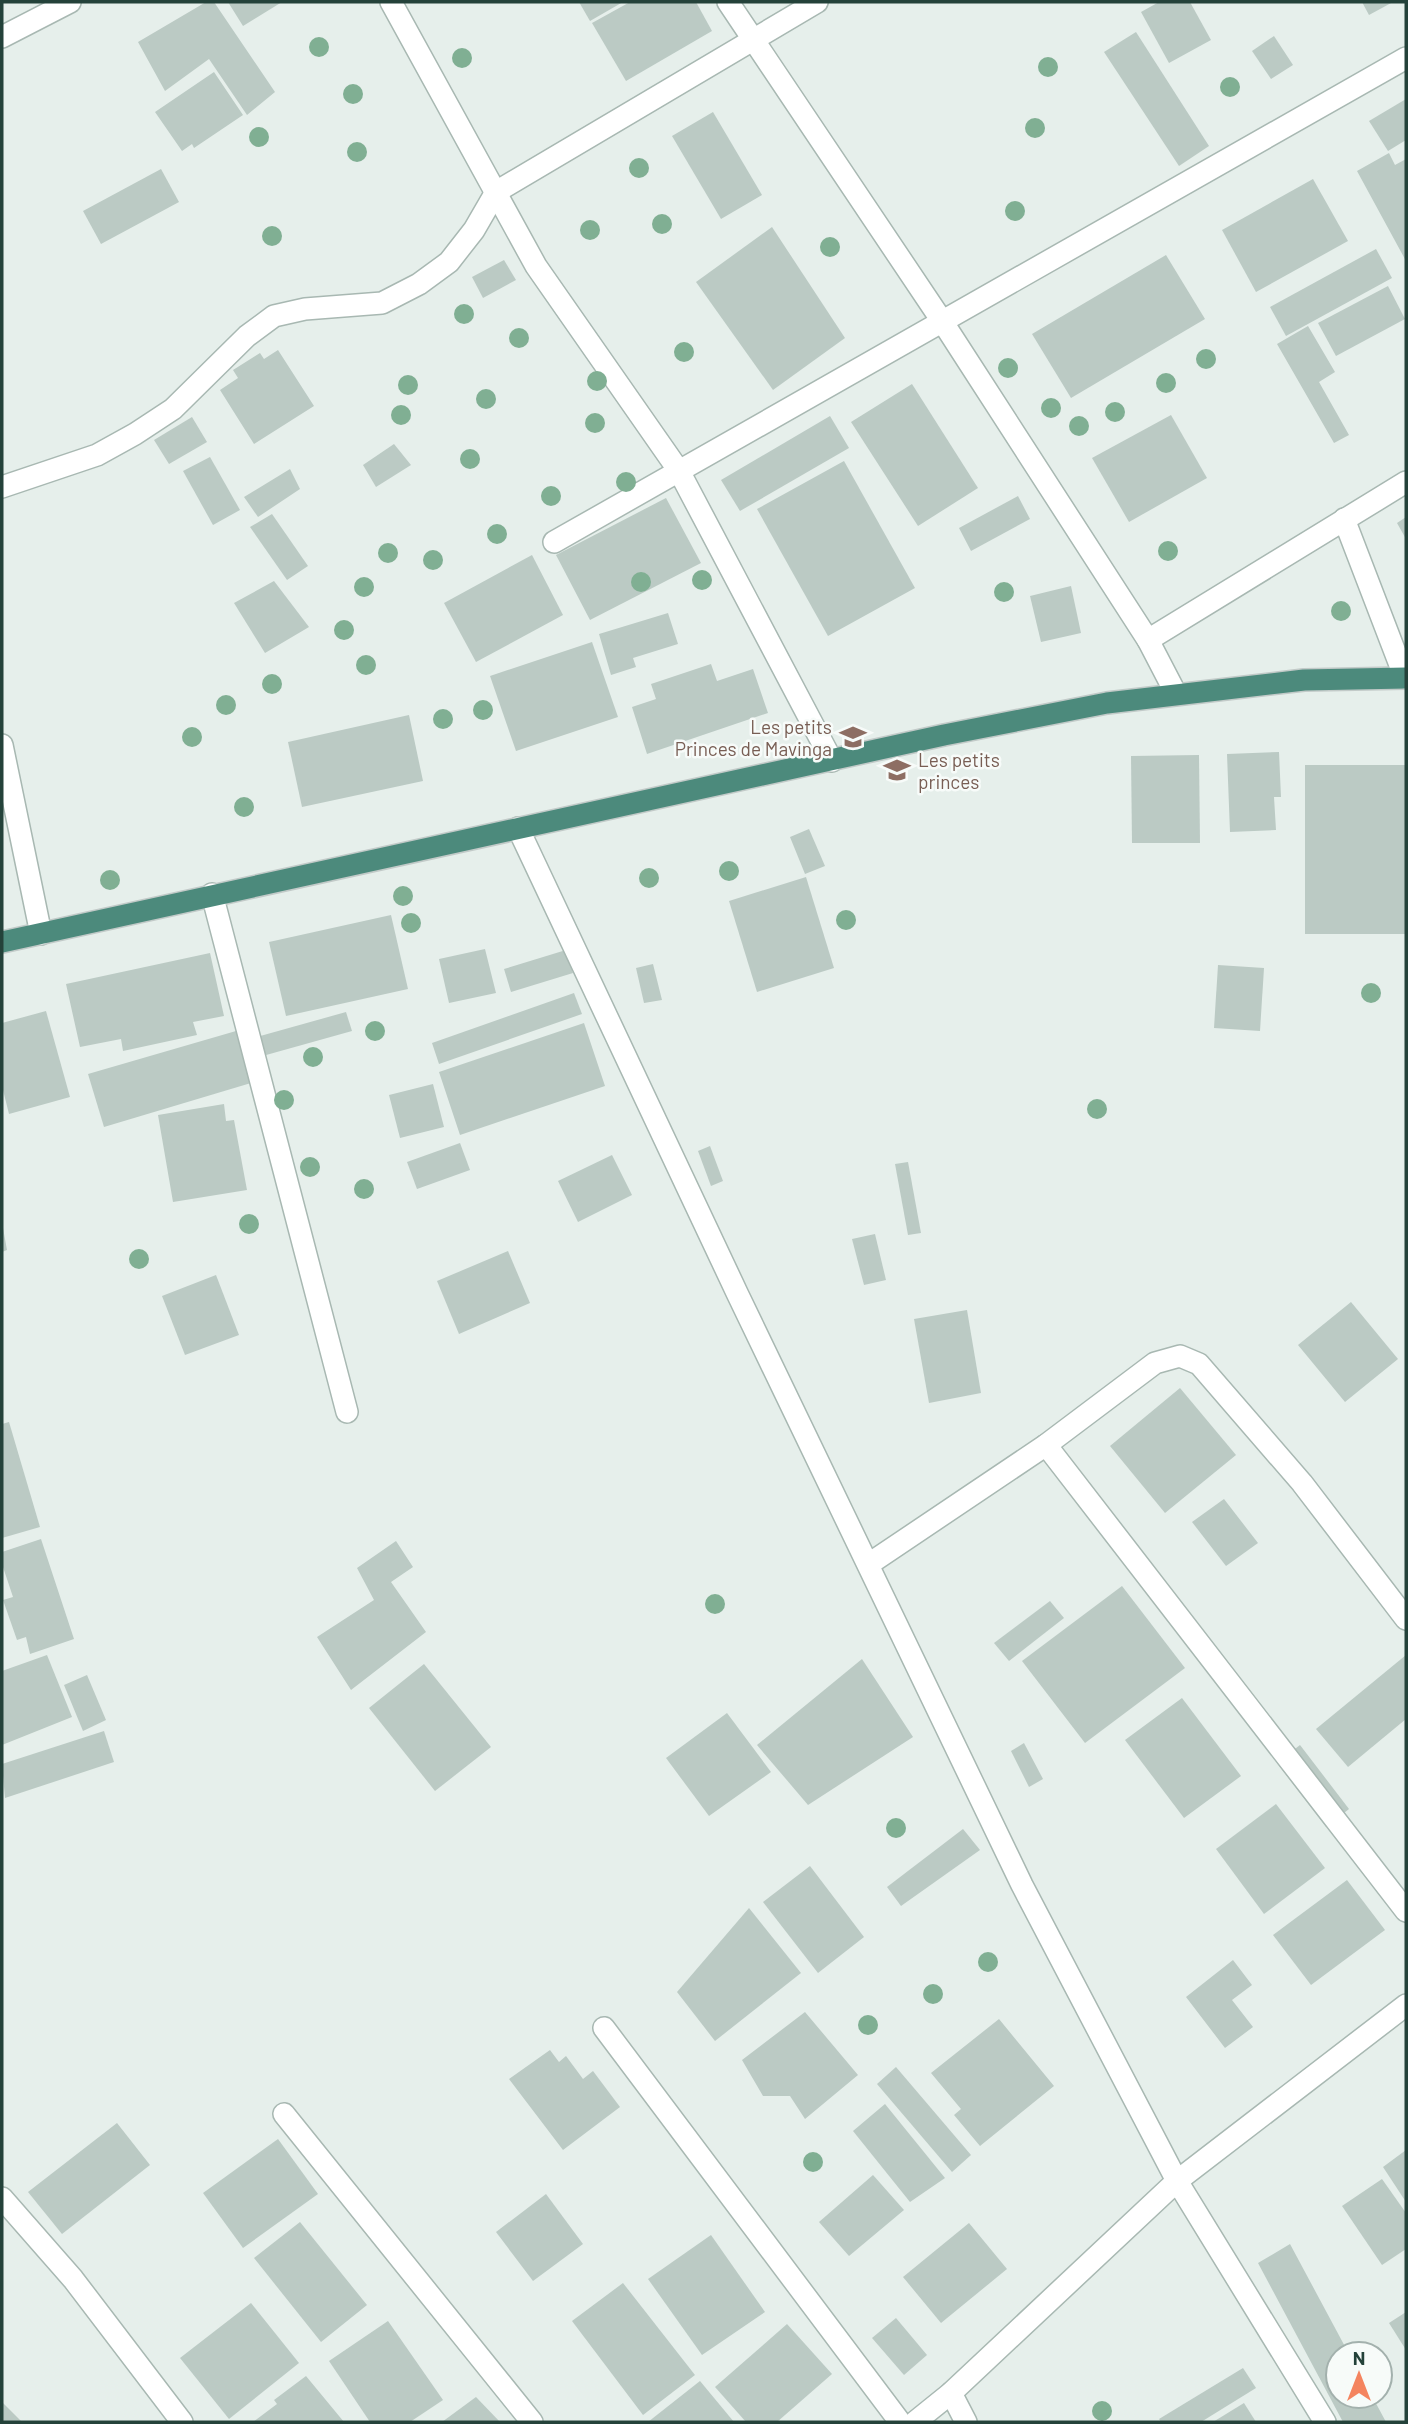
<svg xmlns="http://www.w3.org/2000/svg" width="1408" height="2424" font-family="Barlow,sans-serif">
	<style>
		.building { fill: #bbcac4 }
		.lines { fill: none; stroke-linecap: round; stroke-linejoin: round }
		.minor-casing { stroke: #a8b8b2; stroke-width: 24 }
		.trunk-casing { stroke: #c2cac8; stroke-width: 24 }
		.minor { stroke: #fff; stroke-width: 21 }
		.trunk { stroke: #4c8a7c; stroke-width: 21 }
		.tree { fill: #80af93 }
		.labels { text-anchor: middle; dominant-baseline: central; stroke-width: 5; stroke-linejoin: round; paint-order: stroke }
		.education-label { font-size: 19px; fill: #785e54; stroke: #f7fbf9; text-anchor: end }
	</style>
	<rect width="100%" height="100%" fill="#e6efeb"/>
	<!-- building -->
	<g class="building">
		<path d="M206 2H214L275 92 247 115 209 59 165 91 138 42Z"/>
		<path d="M228 2H282L243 26Z"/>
		<path d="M579 2H623L590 21Z"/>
		<path d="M630 2H696L712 31 626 81 592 23Z"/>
		<path d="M1159 2H1190L1211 40 1169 63 1141 12Z"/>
		<path d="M1362 2H1393L1369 15Z"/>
		<path d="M1136 32 1209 146 1179 166 1104 52Z"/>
		<path d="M1274 36 1293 65 1271 79 1252 51Z"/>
		<path d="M214 72 243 115 194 148 192 144 182 151 155 112Z"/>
		<path d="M1406 99V140L1388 151 1369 121Z"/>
		<path d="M713 112 762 195 721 219 672 136Z"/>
		<path d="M1389 153 1395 165 1406 159V261L1357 171Z"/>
		<path d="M161 169 179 202 101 244 83 211Z"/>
		<path d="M1313 179 1348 241 1256 292 1222 230Z"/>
		<path d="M772 227 845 338 773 390 696 282Z"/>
		<path d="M1376 249 1392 278 1286 336 1270 307Z"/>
		<path d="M1166 255 1205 319 1071 398 1032 334Z"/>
		<path d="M504 260 516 280 483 298 472 277Z"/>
		<path d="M1388 286 1405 319 1336 356 1318 323Z"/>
		<path d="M1308 326 1335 372 1319 382 1349 435 1334 443 1277 344Z"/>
		<path d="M278 350 314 406 254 444 220 390 238 378 233 370 260 353 264 359Z"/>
		<path d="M912 384 978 488 918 526 851 422Z"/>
		<path d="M1171 415 1207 478 1129 522 1092 458Z"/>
		<path d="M830 416 849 448 740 511 721 480Z"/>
		<path d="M192 417 207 442 169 464 154 440Z"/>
		<path d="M394 444 411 465 376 487 363 465Z"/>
		<path d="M210 457 240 510 213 525 183 471Z"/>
		<path d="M844 461 915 588 828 636 757 509Z"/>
		<path d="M290 469 300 489 258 517 244 497Z"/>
		<path d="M1018 496 1030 519 971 551 959 528Z"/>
		<path d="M666 498 701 563 590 620 556 555Z"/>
		<path d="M272 514 308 566 287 580 250 527Z"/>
		<path d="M1406 517V539L1397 523Z"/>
		<path d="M532 555 563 615 476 662 444 603Z"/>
		<path d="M274 581 309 627 265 653 234 603Z"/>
		<path d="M1071 586 1081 633 1041 642 1030 596Z"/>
		<path d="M668 613 678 644 633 658 636 667 611 675 599 634Z"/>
		<path d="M592 642 618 717 516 751 490 676Z"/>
		<path d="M711 664 717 681 753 669 768 713 647 754 632 707 656 699 651 684Z"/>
		<path d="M409 715 423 781 302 807 288 742Z"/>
		<path d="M1279 752 1281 797H1274L1276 830 1230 832 1227 754Z"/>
		<path d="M1199 755 1200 843H1132L1131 756Z"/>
		<rect x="1305" y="765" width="101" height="169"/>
		<path d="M809 829 825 866 805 874 790 837Z"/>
		<path d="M806 877 834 968 757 992 729 901Z"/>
		<path d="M391 915 408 989 286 1016 269 942Z"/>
		<path d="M485 949 496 993 449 1003 439 959Z"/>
		<path d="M566 950 573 973 511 992 504 969Z"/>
		<path d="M210 953 224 1016 193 1022 197 1035 123 1051 121 1039 80 1047 66 984Z"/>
		<path d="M653 964 662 1000 644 1003 636 968Z"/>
		<path d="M1218 965 1264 968 1260 1031 1214 1028Z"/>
		<path d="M574 993 582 1014 439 1064 432 1043Z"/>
		<path d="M46 1011 70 1097 9 1114 2 1086V1023Z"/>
		<path d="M346 1012 352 1031 259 1057 253 1038Z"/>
		<path d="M584 1023 605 1086 460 1135 439 1072Z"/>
		<path d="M236 1031 251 1083 104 1127 88 1074Z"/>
		<path d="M433 1084 444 1127 400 1138 389 1095Z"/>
		<path d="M224 1104 226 1121 234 1120 247 1190 173 1202 158 1115Z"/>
		<path d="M460 1143 470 1170 417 1189 407 1162Z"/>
		<path d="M710 1146 723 1181 711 1186 698 1151Z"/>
		<path d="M612 1155 632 1195 578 1222 558 1181Z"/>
		<path d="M908 1162 921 1233 908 1235 895 1164Z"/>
		<path d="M3 1228 7 1250 2 1252V1229Z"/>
		<path d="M875 1234 886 1280 864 1285 852 1239Z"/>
		<path d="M508 1251 530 1303 459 1334 437 1281Z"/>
		<path d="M216 1275 239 1335 185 1355 162 1296Z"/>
		<path d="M1351 1302 1398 1359 1345 1402 1298 1345Z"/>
		<path d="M967 1310 981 1393 929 1403 914 1319Z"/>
		<path d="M1180 1388 1236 1455 1165 1513 1110 1446Z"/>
		<path d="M9 1422 40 1527 2 1538V1424Z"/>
		<path d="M1224 1499 1258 1543 1226 1566 1192 1522Z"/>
		<path d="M41 1539 74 1639 30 1654 26 1637 17 1640 3 1600 13 1597 2 1564V1552Z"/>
		<path d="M396 1541 413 1567 391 1582 426 1632 351 1690 317 1637 374 1600 357 1568Z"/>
		<path d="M1122 1586 1185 1668 1085 1743 1022 1661Z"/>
		<path d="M1050 1601 1064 1618 1009 1661 994 1643Z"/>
		<path d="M47 1655 72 1717 2 1745V1671Z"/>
		<path d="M1406 1655V1719L1348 1767 1316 1729Z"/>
		<path d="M862 1659 913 1737 808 1805 757 1745Z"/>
		<path d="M424 1664 491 1747 435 1791 369 1708Z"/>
		<path d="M87 1675 106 1720 83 1731 64 1685Z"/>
		<path d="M1182 1698 1241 1776 1184 1818 1125 1740Z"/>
		<path d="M727 1713 771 1772 709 1816 666 1758Z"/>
		<path d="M104 1731 114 1762 5 1798 2 1764Z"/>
		<path d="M1024 1743 1043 1779 1029 1787 1011 1751Z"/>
		<path d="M1300 1745 1349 1809 1326 1827 1277 1763Z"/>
		<path d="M1276 1804 1325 1868 1264 1914 1216 1849Z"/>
		<path d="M963 1829 980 1850 901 1906 887 1887Z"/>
		<path d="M810 1866 864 1937 818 1973 763 1902Z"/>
		<path d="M1347 1880 1385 1930 1311 1985 1273 1935Z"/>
		<path d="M749 1908 801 1973 715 2041 677 1992Z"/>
		<path d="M1233 1960 1252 1985 1232 2000 1253 2027 1225 2048 1186 1997Z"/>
		<path d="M805 2012 858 2075 805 2119 790 2096H763L742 2060Z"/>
		<path d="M999 2019 1054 2086 980 2146 954 2115 961 2109 931 2073Z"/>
		<path d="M550 2050 559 2062 566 2056 583 2079 593 2071 620 2107 563 2150 509 2079Z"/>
		<path d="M896 2067 971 2155 952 2172 877 2084Z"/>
		<path d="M885 2104 945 2178 910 2202 853 2131Z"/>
		<path d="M117 2123 150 2165 62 2234 28 2192Z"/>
		<path d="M278 2139 318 2194 243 2248 203 2193Z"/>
		<path d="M1406 2150V2202L1383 2167Z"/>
		<path d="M873 2175 904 2210 849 2256 819 2222Z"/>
		<path d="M1382 2179 1406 2213V2249L1382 2265 1342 2206Z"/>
		<path d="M546 2194 583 2244 533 2281 496 2232Z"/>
		<path d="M300 2222 367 2305 321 2342 254 2258Z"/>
		<path d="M969 2223 1007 2269 941 2323 903 2277Z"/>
		<path d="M711 2235 765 2312 702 2355 648 2279Z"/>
		<path d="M1290 2244 1349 2354H1338V2396H1372L1386 2422H1343L1258 2263Z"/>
		<path d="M623 2283 695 2375 643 2415 572 2321Z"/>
		<path d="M251 2303 299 2363 229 2419 180 2358Z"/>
		<path d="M1406 2312V2350L1389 2323Z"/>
		<path d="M896 2318 927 2355 904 2375 872 2338Z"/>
		<path d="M388 2321 443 2400 410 2422H370L329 2361Z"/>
		<path d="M787 2324 832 2374 777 2422H746L715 2387Z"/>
		<path d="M1243 2368 1256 2388 1201 2422H1161L1159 2419Z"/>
		<path d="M306 2376 344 2422H253L277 2404 274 2400Z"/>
		<path d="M700 2381 734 2422H648Z"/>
		<path d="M476 2397 500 2422H442Z"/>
		<path d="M2 2402 22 2422H2Z"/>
		<path d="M1244 2403 1256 2422H1213Z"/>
	</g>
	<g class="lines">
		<!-- minor casing -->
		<g class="minor-casing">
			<g id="minor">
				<path d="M391 2 536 266 679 471 832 761"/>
				<path d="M728 2 942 321 1148 640 1175 692"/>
				<path d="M2 37 70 2"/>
				<path d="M2 487 97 455 135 434 173 409 247 336 274 316 305 309 382 303 419 284 449 262 474 230 496 192 817 2"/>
				<path d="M1344 519 1405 678"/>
				<path d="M554 542 1406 58"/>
				<path d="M1148 640 1406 482"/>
				<path d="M2 745 41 934"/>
				<path d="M518 828 738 1295 1022 1885 1177 2181 1325 2422"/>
				<path d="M212 894 347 1412"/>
				<path d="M1046 1445 1406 1911"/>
				<path d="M869 1564 1046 1445 1155 1363 1180 1356 1199 1364 1302 1483 1406 1619"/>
				<path d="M604 2028 900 2422"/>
				<path d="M284 2114 532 2422"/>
				<path d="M2 2198 73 2279 182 2422"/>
				<path d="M951 2393 966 2422"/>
				<path d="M915 2422 951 2393 1177 2181 1406 2005"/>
			</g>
		</g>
		<!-- trunk casing -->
		<g class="trunk-casing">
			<path id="trunk" d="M2 942 944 735 1107 703 1304 680 1406 678"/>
		</g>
		<!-- minor -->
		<use href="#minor" class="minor"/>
		<!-- trunk -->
		<use href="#trunk" class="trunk"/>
	</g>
	<!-- trees -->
	<g class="tree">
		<circle cx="319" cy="47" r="10"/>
		<circle cx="462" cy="58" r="10"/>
		<circle cx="1048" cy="67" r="10"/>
		<circle cx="1230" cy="87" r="10"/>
		<circle cx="353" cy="94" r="10"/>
		<circle cx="1035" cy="128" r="10"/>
		<circle cx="259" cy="137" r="10"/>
		<circle cx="357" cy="152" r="10"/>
		<circle cx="639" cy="168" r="10"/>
		<circle cx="1015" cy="211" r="10"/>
		<circle cx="662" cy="224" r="10"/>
		<circle cx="590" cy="230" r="10"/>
		<circle cx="272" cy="236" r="10"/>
		<circle cx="830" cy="247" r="10"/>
		<circle cx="464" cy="314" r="10"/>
		<circle cx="519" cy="338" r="10"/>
		<circle cx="684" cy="352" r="10"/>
		<circle cx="1206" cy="359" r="10"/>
		<circle cx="1008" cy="368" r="10"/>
		<circle cx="597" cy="381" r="10"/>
		<circle cx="1166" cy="383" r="10"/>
		<circle cx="408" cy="385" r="10"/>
		<circle cx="486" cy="399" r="10"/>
		<circle cx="1051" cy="408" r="10"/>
		<circle cx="1115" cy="412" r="10"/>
		<circle cx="401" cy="415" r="10"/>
		<circle cx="595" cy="423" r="10"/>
		<circle cx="1079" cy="426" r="10"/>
		<circle cx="470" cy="459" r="10"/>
		<circle cx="626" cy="482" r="10"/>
		<circle cx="551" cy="496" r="10"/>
		<circle cx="497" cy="534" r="10"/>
		<circle cx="1168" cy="551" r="10"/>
		<circle cx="388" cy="553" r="10"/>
		<circle cx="433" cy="560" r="10"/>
		<circle cx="702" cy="580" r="10"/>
		<circle cx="641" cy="582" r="10"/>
		<circle cx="364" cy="587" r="10"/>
		<circle cx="1004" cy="592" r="10"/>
		<circle cx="1341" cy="611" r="10"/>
		<circle cx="344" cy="630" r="10"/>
		<circle cx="366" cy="665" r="10"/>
		<circle cx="272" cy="684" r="10"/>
		<circle cx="226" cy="705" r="10"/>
		<circle cx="483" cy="710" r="10"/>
		<circle cx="443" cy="719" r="10"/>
		<circle cx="192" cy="737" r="10"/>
		<circle cx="244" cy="807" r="10"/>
		<circle cx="729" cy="871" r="10"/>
		<circle cx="649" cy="878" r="10"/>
		<circle cx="110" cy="880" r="10"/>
		<circle cx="403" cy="896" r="10"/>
		<circle cx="846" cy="920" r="10"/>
		<circle cx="411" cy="923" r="10"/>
		<circle cx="1371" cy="993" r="10"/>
		<circle cx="375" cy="1031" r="10"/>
		<circle cx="313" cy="1057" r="10"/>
		<circle cx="284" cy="1100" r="10"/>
		<circle cx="1097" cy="1109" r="10"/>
		<circle cx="310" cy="1167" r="10"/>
		<circle cx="364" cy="1189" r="10"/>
		<circle cx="249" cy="1224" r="10"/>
		<circle cx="139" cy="1259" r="10"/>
		<circle cx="715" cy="1604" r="10"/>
		<circle cx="896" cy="1828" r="10"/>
		<circle cx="988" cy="1962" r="10"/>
		<circle cx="933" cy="1994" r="10"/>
		<circle cx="868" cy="2025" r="10"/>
		<circle cx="813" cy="2162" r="10"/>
		<circle cx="1102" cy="2411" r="10"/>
	</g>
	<!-- icons -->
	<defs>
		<g id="school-bare" transform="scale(2.1)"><path d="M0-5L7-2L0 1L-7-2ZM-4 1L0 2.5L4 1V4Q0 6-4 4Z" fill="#8d6e63" stroke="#f7fbf9" stroke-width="2.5" paint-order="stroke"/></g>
	</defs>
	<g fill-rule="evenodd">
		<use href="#school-bare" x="853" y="737"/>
		<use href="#school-bare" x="897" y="770"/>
	</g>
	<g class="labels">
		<!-- education labels -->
		<g class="education-label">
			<text x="832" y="726">Les petits<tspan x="832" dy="22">Princes de Mavinga</tspan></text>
			<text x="918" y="759" text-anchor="start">Les petits<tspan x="918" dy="22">princes</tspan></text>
		</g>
	</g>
	<!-- border -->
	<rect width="1408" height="2424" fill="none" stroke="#24423a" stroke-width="7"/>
	<!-- north arrow -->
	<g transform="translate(1359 2375)"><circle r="33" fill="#f7fbf9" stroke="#a3b1ad" stroke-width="2"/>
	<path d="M0-5L12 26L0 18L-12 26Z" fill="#f4845f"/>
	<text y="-10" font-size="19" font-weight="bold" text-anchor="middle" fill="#24423a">N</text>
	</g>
</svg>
